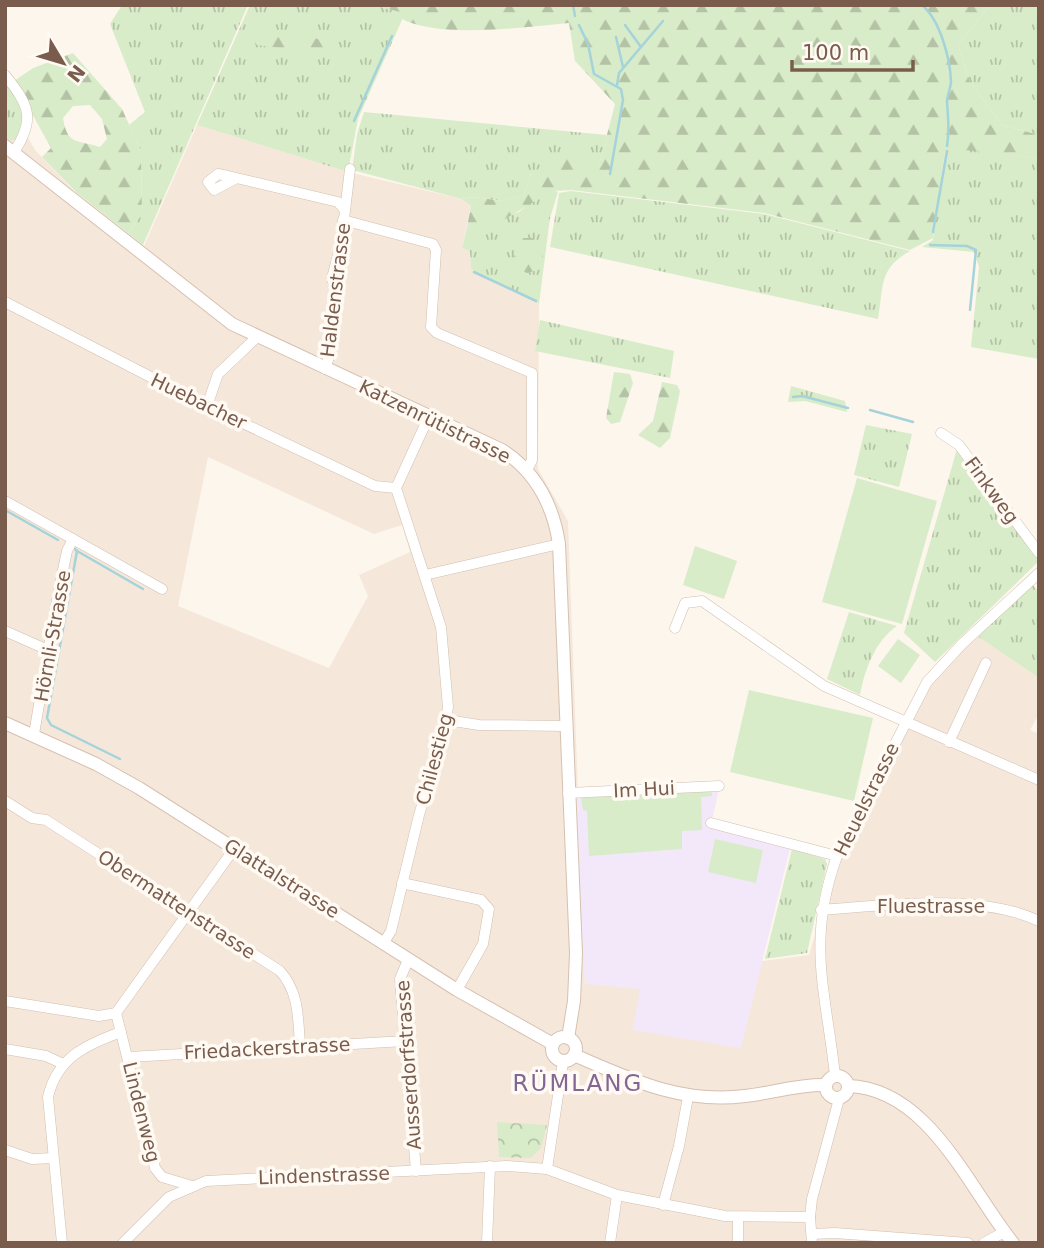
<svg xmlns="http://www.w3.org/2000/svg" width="1044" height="1248" font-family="'DejaVu Sans',sans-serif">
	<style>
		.residential { fill: #f5e8da; fill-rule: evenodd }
		.education { fill: #f3e8fa }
		.grass { fill: url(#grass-tufts) }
		.forest { fill: url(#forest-firs); fill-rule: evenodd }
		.park { fill: url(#park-crowns) }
		.garden { fill: #d8ecc9 }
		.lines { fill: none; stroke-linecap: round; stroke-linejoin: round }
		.stream { stroke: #a5d3da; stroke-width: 2.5 }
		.street-casing { stroke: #d1beb0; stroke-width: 11 }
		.secondary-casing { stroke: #d6c0b0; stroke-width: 14 }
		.street { stroke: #fff; stroke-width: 10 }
		.secondary { stroke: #fff; stroke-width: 12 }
		.labels { text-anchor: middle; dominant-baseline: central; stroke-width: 7; stroke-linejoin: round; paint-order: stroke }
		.street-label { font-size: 19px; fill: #7a5c4d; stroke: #fffaf3 }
		.quarter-label { font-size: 23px; letter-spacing: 2px; fill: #846695; stroke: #fffaf3 }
	</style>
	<defs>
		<pattern id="grass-tufts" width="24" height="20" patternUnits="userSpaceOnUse" patternTransform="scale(1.75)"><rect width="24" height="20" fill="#d8ecc9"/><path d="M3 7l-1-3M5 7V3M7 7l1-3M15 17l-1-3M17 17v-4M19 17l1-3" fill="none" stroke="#b4c2a5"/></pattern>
		<pattern id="forest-firs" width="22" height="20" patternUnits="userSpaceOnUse" patternTransform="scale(1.75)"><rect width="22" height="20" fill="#d8ecc9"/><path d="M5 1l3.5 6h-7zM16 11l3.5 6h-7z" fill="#b4c2a5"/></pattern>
		<pattern id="park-crowns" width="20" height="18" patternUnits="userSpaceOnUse" patternTransform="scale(1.75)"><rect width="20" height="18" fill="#d8ecc9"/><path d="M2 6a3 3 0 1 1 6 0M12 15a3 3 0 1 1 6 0" fill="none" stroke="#b4c2a5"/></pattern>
	</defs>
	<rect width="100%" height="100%" fill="#fdf6ec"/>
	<!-- residential -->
	<path class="residential" d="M197 125 348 172 462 199 471 206 462 248 470 250 471 269 539 304 538 469 568 521 585 984 809 955 845 830 926 690 946 666 977 635 1039 678V714L1030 730 1039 734V1243H5V140L21 133 28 138 35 150 77 194 144 246ZM208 457 374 534 402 525 410 552 359 575 368 596 329 668 178 606Z"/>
	<!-- education -->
	<path class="education" d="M719 789 711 825 791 844 741 1048 633 1030 640 989 585 984 574 793Z"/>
	<!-- grass -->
	<g class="grass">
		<path d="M122 5H248L143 245 128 233 142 214 141 151 129 125 145 112 110 24Z"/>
		<path d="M250 5H373L405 13 358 119 348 172 197 125Z"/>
		<path d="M990 5H1039V135L1002 125 970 82 958 45Z"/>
		<path d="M5 79 26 114 17 140H5Z"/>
		<path d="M364 112 607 135 598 169 531 173 524 195 502 201 474 197 462 199 352 170 357 134Z"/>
		<path d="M949 147 1039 159V359L971 347 979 267 974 252 922 247 933 240 945 151Z"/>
		<path d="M552 190 558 192 550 218 539 304 471 269 470 251 462 248 467 227 519 212 533 200Z"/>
		<path d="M571 191 764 214 910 251C878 269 884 286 878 319L550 247 559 193Z"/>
		<path d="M540 320 674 351 670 378 535 351Z"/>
		<path d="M791 386 845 401 847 412 805 401 788 402Z"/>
		<path d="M866 425 912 434 899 487 854 475Z"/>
		<path d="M957 449 1039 561 935 662 904 633Z"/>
		<path d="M1032 584 1039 592V678L976 635Z"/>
		<path d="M849 612 897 626C875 641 865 669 860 695L827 679Z"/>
		<path d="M792 849 825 859 827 864 807 953 765 959Z"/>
	</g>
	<!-- forest -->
	<g class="forest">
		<path d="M373 5H990L958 45 970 82 1002 125 1039 135V159L949 148 945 151 933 238 910 250 764 213 571 190 552 191 500 222 467 227 471 206 462 199 474 197 502 201 524 195 531 173 562 156 598 169 615 104 575 61 569 23C526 27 440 39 402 19L404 13Z"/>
		<path d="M250 36 314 37 330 46V55L257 45Z"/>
		<path d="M73 53 122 109 141 151 142 214 128 233 77 193 42 157 51 148 14 81 33 68ZM90 105 102 119 107 139 100 147C77 140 67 145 63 118L73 106Z"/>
		<path d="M519 238H532L544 246 541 269 527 273 511 266Z"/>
		<path d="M614 372 630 374 633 383 620 422 611 424 606 418Z"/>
		<path d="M662 382 677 385 680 391 670 438 660 448 638 435 653 421Z"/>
	</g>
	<!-- park -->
	<path class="park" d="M497 1122 547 1125 541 1148 531 1158 499 1157Z"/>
	<!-- garden -->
	<g class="garden">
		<path d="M857 478 937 501 902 624 822 602Z"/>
		<path d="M695 546 737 561 724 599 683 585Z"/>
		<path d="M898 639 920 655 901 683 878 666Z"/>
		<path d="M749 690 873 718 854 801 730 772Z"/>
		<path d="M712 791V796L701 797 702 830 682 831V849L589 856 587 811 583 810 581 798Z"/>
		<path d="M715 839 763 850 756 883 708 872Z"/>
	</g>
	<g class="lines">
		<!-- stream -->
		<g class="stream">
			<path d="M573 5 575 16"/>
			<path d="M922 5C940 20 950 58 951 81 951 88 947 95 947 102 948 120 950 128 947 146"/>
			<path d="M579 25 588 44 594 74 621 89 623 100 610 174"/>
			<path d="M625 25 641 47"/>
			<path d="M616 37 623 67"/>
			<path d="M617 85 619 73 663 21"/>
			<path d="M354 121 392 36"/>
			<path d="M933 232 947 151"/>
			<path d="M930 245 967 246 976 250 970 310"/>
			<path d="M474 272 536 301"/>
			<path d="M793 397 802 396 848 408"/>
			<path d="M870 410 913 422"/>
			<path d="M5 510 58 540"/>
			<path d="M75 549 77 551 47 718 51 725 120 759"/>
			<path d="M77 551 143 589"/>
		</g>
		<!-- street casing -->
		<g class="street-casing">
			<g id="street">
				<path d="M5 75C29 105 36 119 14 152"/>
				<path d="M235 179 214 190 208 182 218 174 228 176 338 202 344 209"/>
				<path d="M343 220 433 244 436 250 431 327 437 333 532 373V460L527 470"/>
				<path d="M5 302 207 406 375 486 396 488"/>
				<path d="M325 369 330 354 337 295 332 278 341 244 350 169"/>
				<path d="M207 406 218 374 256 338"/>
				<path d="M941 433 959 445 1039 553"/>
				<path d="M5 501 162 589"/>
				<path d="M425 575 559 544"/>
				<path d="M675 628 685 603 702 601 824 686 1039 780"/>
				<path d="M5 631 48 650"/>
				<path d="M447 720 479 725 565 726"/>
				<path d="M34 734 58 594 67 551 73 539"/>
				<path d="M949 742 986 663"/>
				<path d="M568 793 719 786"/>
				<path d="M5 801 32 818 46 820 280 971C299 992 298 1018 300 1045"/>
				<path d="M711 823 837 856"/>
				<path d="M402 883 481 900 489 909 483 944 457 990"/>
				<path d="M821 910C886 905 980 893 1039 921"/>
				<path d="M383 944 391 931 419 815 443 737 448 707 441 627 396 488 429 416"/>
				<path d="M408 960 400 979 416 1171"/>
				<path d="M5 1001 99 1016 116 1013 234 849"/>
				<path d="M116 1013 155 1168 162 1177 192 1186"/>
				<path d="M5 1049 46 1056 61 1063"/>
				<path d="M129 1057 405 1041"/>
				<path d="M835 1076C826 991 806 942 837 856L927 682 962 644 1039 573"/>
				<path d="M5 1150 32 1159 53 1158"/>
				<path d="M547 1169 563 1062"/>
				<path d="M663 1205 679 1146 688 1097"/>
				<path d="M738 1218V1243"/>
				<path d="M812 1234 835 1233 968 1243"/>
				<path d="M62 1243 48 1097C57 1058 85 1045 121 1032"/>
				<path d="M123 1243 169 1197 206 1181 507 1166 547 1169 617 1195 725 1216 810 1217"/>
				<path d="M487 1243 490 1166"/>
				<path d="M610 1243 617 1195"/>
				<path d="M812 1243 810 1217 812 1199 839 1099"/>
				<path d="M984 1243 1004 1232"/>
			</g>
		</g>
		<!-- secondary casing -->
		<g class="secondary-casing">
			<g id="secondary">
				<path d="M5 146 232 324 502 450C536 472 553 504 559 544L576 953 574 1001 568 1038"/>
				<path d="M5 723 96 764 139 788 457 990 553 1044"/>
				<circle cx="564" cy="1049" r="12"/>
				<path d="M574 1055C632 1080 681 1104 745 1096 773 1093 798 1084 826 1085"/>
				<circle cx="837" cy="1087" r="11"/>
				<path d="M848 1086C928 1088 968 1187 1013 1243"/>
			</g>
		</g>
		<!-- street -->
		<use href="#street" class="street"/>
		<!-- secondary -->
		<use href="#secondary" class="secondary"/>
	</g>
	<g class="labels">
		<!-- street labels -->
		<g class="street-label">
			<text transform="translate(335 290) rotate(-83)">Haldenstrasse</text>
			<text transform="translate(199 401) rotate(26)">Huebacher</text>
			<text transform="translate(435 421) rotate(26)">Katzenrütistrasse</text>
			<text transform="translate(992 490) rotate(54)">Finkweg</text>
			<text transform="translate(52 636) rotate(-80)">Hörnli-Strasse</text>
			<text transform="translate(434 759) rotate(-75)">Chilestieg</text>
			<text transform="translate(644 789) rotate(-3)">Im Hui</text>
			<text transform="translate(866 799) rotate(-64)">Heuelstrasse</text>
			<text transform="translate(282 878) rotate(32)">Glattalstrasse</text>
			<text transform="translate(177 904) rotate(33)">Obermattenstrasse</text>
			<text x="931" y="906">Fluestrasse</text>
			<text transform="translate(267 1048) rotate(-3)">Friedackerstrasse</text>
			<text transform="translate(408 1065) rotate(-94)">Ausserdorfstrasse</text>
			<text transform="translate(142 1112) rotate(76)">Lindenweg</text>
			<text transform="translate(324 1175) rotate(-2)">Lindenstrasse</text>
		</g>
		<!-- quarter labels -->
		<g class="quarter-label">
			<text x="578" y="1083">RÜMLANG</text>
		</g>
	</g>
	<!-- border -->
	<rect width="1044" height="1248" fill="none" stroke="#7a5c4d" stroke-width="14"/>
	<!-- north arrow -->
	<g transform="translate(63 63) rotate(128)" stroke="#fffaf3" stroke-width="5" paint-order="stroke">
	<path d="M0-5L12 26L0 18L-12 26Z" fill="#7a5c4d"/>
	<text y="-10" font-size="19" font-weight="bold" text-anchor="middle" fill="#7a5c4d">N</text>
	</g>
	<!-- scale -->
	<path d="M792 60v10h121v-10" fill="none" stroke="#7a5c4d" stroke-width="3.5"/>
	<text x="802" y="60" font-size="21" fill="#7a5c4d" stroke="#fffaf3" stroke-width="5" paint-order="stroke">100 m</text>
</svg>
